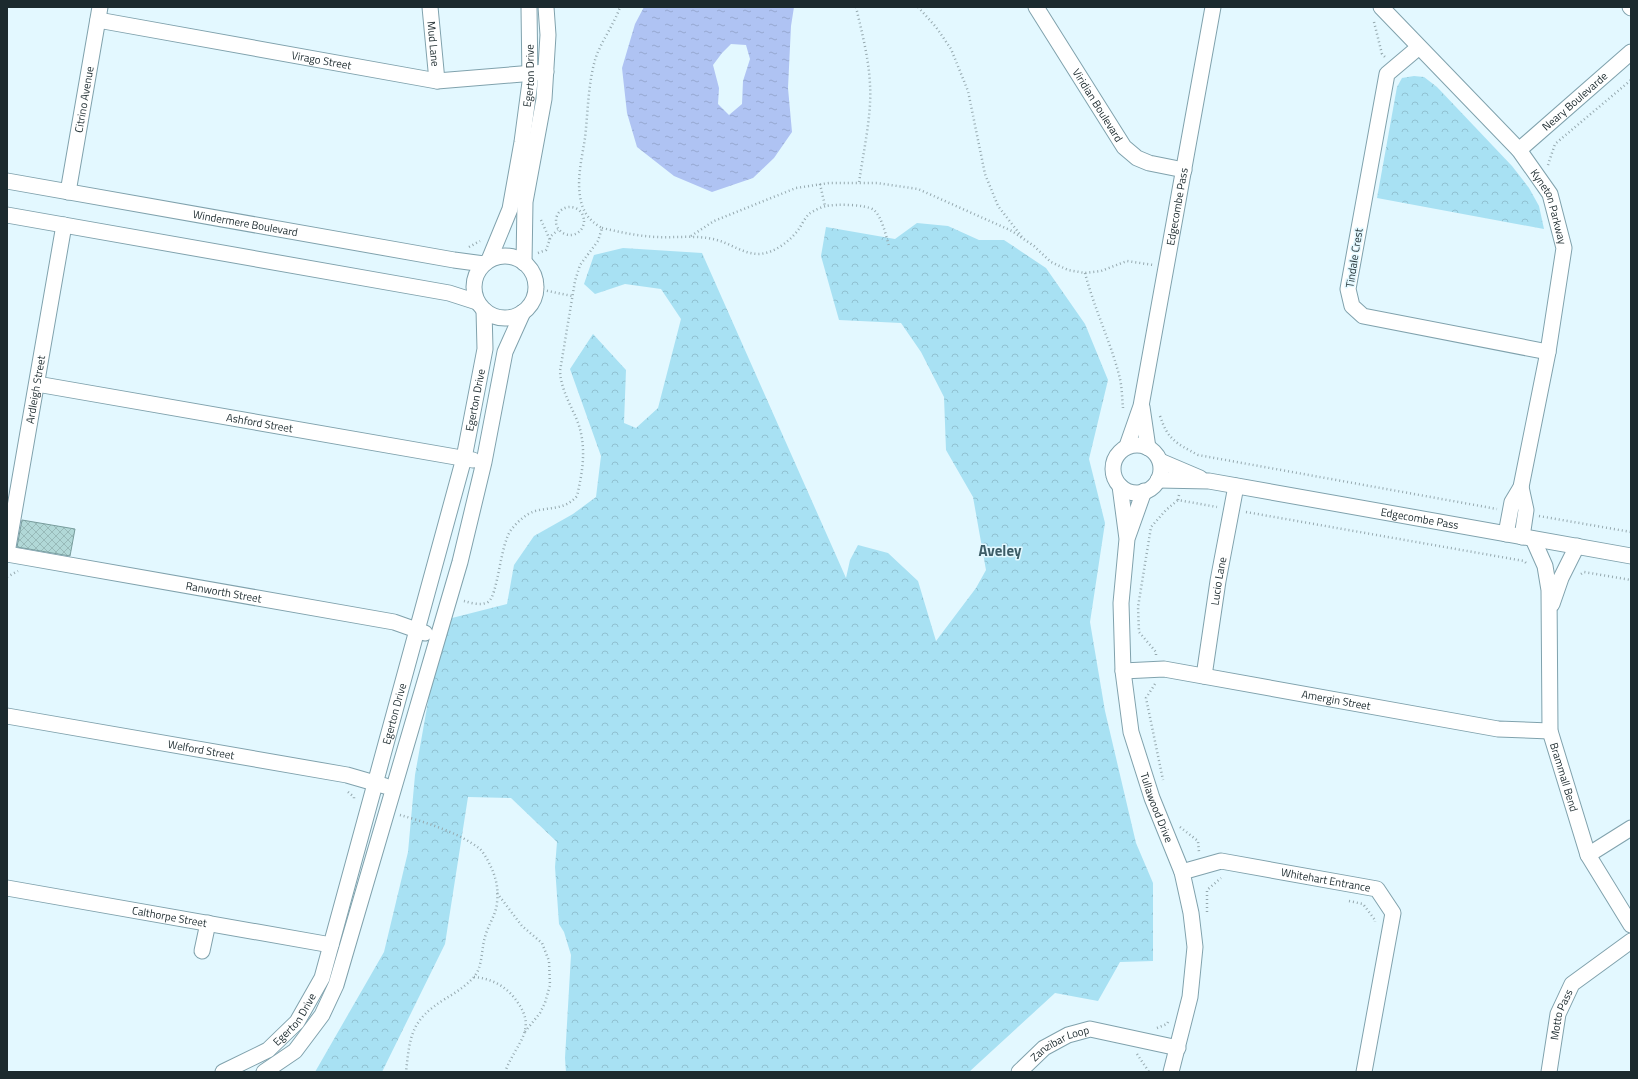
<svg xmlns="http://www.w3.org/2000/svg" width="1638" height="1079" font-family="'Titillium Web',sans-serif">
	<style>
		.forest { fill: url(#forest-crowns) }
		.water { fill: url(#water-ripples); fill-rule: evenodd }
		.building { fill: url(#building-cross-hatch); stroke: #789d9d }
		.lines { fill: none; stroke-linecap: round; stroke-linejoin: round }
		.minor-casing { stroke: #80a2ad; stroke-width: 17 }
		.path { stroke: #96a9af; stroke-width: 2.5; stroke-dasharray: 1 3; stroke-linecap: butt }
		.minor { stroke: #fff; stroke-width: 15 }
		.labels { text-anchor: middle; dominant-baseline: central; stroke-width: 3; stroke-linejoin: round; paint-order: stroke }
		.street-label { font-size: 11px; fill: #1c2a2e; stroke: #e3f8ff }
		.district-label { font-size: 15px; font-weight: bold; fill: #3d5d67; stroke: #e3f8ff }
	</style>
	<defs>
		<pattern id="forest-crowns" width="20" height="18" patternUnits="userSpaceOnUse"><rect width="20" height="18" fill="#a8e1f3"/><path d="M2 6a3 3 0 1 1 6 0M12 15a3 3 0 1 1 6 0" fill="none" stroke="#90c1d1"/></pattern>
		<pattern id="water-ripples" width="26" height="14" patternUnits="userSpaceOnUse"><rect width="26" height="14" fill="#afc3f3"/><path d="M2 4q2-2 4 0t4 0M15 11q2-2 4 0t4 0" fill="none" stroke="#96a8d1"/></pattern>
		<pattern id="building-cross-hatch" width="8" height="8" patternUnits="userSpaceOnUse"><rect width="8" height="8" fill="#b1d8d7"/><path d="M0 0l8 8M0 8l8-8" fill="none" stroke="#98bab9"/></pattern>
	</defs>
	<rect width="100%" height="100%" fill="#e3f8ff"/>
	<!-- forest -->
	<g class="forest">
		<path d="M1414 76 1424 77 1437 87 1512 166 1529 188 1539 206 1544 229 1377 198 1397 87 1402 78Z"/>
		<path d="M917 223 948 226 979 240H1004L1046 268 1085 324 1108 380 1089 459 1105 523 1090 622 1105 711 1136 843 1153 883V961L1120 962 1098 1001 1055 993 969 1072H566L565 1058 571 955 564 932 559 924 555 867 557 842 511 798 468 797 445 944 382 1072H315L384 952 408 852 415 775 434 668 452 618 507 604 514 565 534 536 573 514 596 497 601 456 570 369 593 334 626 370 624 423 636 428 658 408 681 319 661 289 625 284 595 294 584 284 594 255 623 248 702 253 846 578 850 560 858 545 888 553 918 581 936 641 976 588 986 570 973 497 946 450 944 397 921 352 901 323 839 320 821 256 826 227 895 239Z"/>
	</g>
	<!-- water -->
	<path class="water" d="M644 7H794L791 26 788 88 792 132 774 158 753 178 712 192 674 176 637 147 627 113 622 68 635 24ZM731 44 746 45 750 59 743 81 742 104 729 115 718 104 719 88 713 65 722 53Z"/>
	<!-- building -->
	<path class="building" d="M22 520 75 529 70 556 17 547Z"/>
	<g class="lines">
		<!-- minor casing -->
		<g class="minor-casing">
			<g id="minor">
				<path id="s1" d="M430 7 437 81"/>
				<path id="s2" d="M1036 7 1124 147 1137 158 1149 163 1184 170"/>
				<path id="s3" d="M1381 7 1519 150 1550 194 1564 248 1548 352 1521 487 1512 502 1506 534"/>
				<path d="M1630 7 1631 8"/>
				<path id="s4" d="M98 20 437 81 546 72"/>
				<path d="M1419 47 1387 74 1348 289 1352 306 1363 316 1548 352"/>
				<path id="s5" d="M1519 150 1631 52"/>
				<path id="s6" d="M7 181 454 260 484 264"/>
				<path id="s7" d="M68 192 100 7"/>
				<path d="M7 215 449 293 477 302"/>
				<circle cx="505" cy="287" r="31"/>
				<path id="s8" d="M489 260 510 209 522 142 530 82 529 7"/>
				<path d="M524 263 525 202 544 99 548 35 546 7"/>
				<path id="s9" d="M37 384 473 460"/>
				<path d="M1142 407 1148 448"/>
				<circle cx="1137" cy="469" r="24"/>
				<path id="s10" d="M1127 446 1141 406 1213 7"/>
				<path d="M1160 461 1200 478"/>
				<path id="s11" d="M1158 480 1209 481 1631 556"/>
				<path id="s12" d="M1120 486 1127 539 1121 603 1123 671 1131 732 1152 798 1182 872 1191 913 1195 947 1190 997 1171 1072"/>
				<path d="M1521 487 1526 510 1522 537"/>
				<path d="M1128 536 1144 491"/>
				<path id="s13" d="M1533 539 1545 566 1549 590 1550 731 1588 855 1631 925"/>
				<path id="s14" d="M7 553 64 225"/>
				<path id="s15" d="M7 554 394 622 425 633"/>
				<path d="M1552 604 1561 578 1577 546"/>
				<path id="s16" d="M1123 671 1164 669 1498 729 1550 731"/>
				<path id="s17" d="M1204 676 1218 581 1236 486"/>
				<path id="s18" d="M7 716 347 775 385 786"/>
				<path d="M1588 855 1631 828"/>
				<path id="s19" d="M1182 872 1221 861 1377 889 1393 913 1364 1072"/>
				<path id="s20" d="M7 888 331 945"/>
				<path d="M202 951 208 923"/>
				<path id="s21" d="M223 1072 268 1050 297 1022 322 978 464 458 485 349 484 310"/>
				<path d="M264 1072 295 1051 322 1015 336 985 460 562 484 462 505 352 523 312"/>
				<path id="s22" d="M1019 1072 1044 1048 1068 1035 1090 1029 1178 1048"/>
				<path id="s23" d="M1549 1072 1558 1014 1572 984 1631 941"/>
			</g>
		</g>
		<!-- path -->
		<g class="path">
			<path d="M856 7C862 33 869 59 870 85 872 115 863 153 859 183"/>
			<path d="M918 7 936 27 951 49 968 91 985 174 998 206 1022 237"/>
			<path d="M1374 22 1382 54 1385 57"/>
			<path d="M1548 165 1555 144 1631 80"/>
			<path d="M820 184 825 206"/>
			<circle cx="570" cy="221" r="14"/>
			<path d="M541 220 550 240"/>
			<path d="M602 228C620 232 637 236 656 237 675 238 694 235 713 239 729 242 742 254 759 254 775 253 790 241 799 229 802 224 805 218 809 214 813 211 821 207 826 206 835 204 866 204 874 210 882 217 886 236 889 246"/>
			<path d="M691 236 714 221 796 188 829 183H877L918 189 1012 231 1034 246 1051 262 1068 270 1085 273 1101 271 1127 261 1153 265"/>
			<path d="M469 247 480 241"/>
			<path d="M538 253 546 250 551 236 558 230"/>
			<path d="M1085 273C1094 308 1110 340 1119 375 1122 385 1122 398 1123 408"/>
			<path d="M543 290 572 296"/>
			<path d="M535 306C544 294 546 282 537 269"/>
			<path d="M1160 416C1168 440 1176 443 1198 455L1497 509"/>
			<path d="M1107 478 1108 459 1113 451"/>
			<path d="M1179 495 1178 500 1217 507"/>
			<path d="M1246 512 1524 561 1527 564"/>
			<path d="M1539 516 1631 532"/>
			<path d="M1581 574 1584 572 1631 580"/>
			<path d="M7 577 18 571"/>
			<path d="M464 601C471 603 481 606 488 602 498 596 500 545 511 530 517 522 526 514 535 511 550 507 565 510 577 496 583 470 587 446 577 420 570 404 561 389 560 371L575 281 580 265 598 241 602 228C589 221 582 211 580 196 577 178 582 157 585 138 588 112 588 85 595 60 600 43 614 25 620 7"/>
			<path d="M1156 655V652L1139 632 1138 607 1151 527 1166 510 1178 500"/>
			<path d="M1155 684 1146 698 1163 780"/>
			<path d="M348 792 354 797V800"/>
			<path d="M400 815C425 822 460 833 480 849 483 852 485 856 487 859 495 874 499 886 497 903 496 915 488 925 485 937 481 950 483 966 474 977 466 986 455 993 445 999 411 1020 410 1035 406 1072"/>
			<path d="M1180 827 1198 841 1199 852"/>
			<path d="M497 893 522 926 542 943 549 961 550 985 545 1003 540 1013 524 1033"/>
			<path d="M1349 901 1363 904 1375 920V922"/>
			<path d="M1207 912V890L1221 878"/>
			<path d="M474 977C488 978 502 984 512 995 541 1029 517 1040 505 1072"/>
			<path d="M1157 1028 1167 1024 1168 1022"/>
			<path d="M1137 1054 1149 1072"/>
		</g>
		<!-- minor -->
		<use href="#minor" class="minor"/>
	</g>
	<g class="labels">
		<!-- street labels -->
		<g class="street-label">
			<text stroke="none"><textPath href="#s1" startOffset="37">Mud Lane</textPath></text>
			<text stroke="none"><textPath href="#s4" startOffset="227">Virago Street</textPath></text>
			<text stroke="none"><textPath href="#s8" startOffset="190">Egerton Drive</textPath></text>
			<text stroke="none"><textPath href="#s7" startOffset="94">Citrino Avenue</textPath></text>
			<text stroke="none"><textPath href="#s5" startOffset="74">Neary Boulevarde</textPath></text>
			<text stroke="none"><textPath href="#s2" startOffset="116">Viridian Boulevard</textPath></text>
			<text stroke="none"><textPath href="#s10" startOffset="245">Edgecombe Pass</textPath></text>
			<text stroke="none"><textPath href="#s3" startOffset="264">Kyneton Parkway</textPath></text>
			<text stroke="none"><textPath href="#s6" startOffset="242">Windermere Boulevard</textPath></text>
			<text transform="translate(1354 258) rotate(-81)">Tindale Crest</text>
			<text stroke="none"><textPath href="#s14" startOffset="166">Ardleigh Street</textPath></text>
			<text stroke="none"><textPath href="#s21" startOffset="739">Egerton Drive</textPath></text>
			<text stroke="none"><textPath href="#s9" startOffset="226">Ashford Street</textPath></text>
			<text stroke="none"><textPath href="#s11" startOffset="265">Edgecombe Pass</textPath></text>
			<text stroke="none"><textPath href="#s17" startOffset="96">Lucio Lane</textPath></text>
			<text stroke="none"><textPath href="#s15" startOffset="220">Ranworth Street</textPath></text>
			<text stroke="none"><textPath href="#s16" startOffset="216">Amergin Street</textPath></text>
			<text stroke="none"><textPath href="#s21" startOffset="415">Egerton Drive</textPath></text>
			<text stroke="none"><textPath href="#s18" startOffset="197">Welford Street</textPath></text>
			<text stroke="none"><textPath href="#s13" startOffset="243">Brammall Bend</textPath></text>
			<text stroke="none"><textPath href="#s12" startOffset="327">Tullawood Drive</textPath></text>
			<text stroke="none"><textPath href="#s19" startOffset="147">Whitehart Entrance</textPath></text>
			<text stroke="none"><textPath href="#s20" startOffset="165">Calthorpe Street</textPath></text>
			<text stroke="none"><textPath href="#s23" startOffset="59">Motto Pass</textPath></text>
			<text stroke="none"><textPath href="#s21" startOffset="91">Egerton Drive</textPath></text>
			<text stroke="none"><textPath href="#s22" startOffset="51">Zanzibar Loop</textPath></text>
		</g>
		<!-- district labels -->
		<g class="district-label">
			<text x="1000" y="550">Aveley</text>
		</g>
	</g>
	<!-- border -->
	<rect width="1638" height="1079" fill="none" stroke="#1c2a2e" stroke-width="16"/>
</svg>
